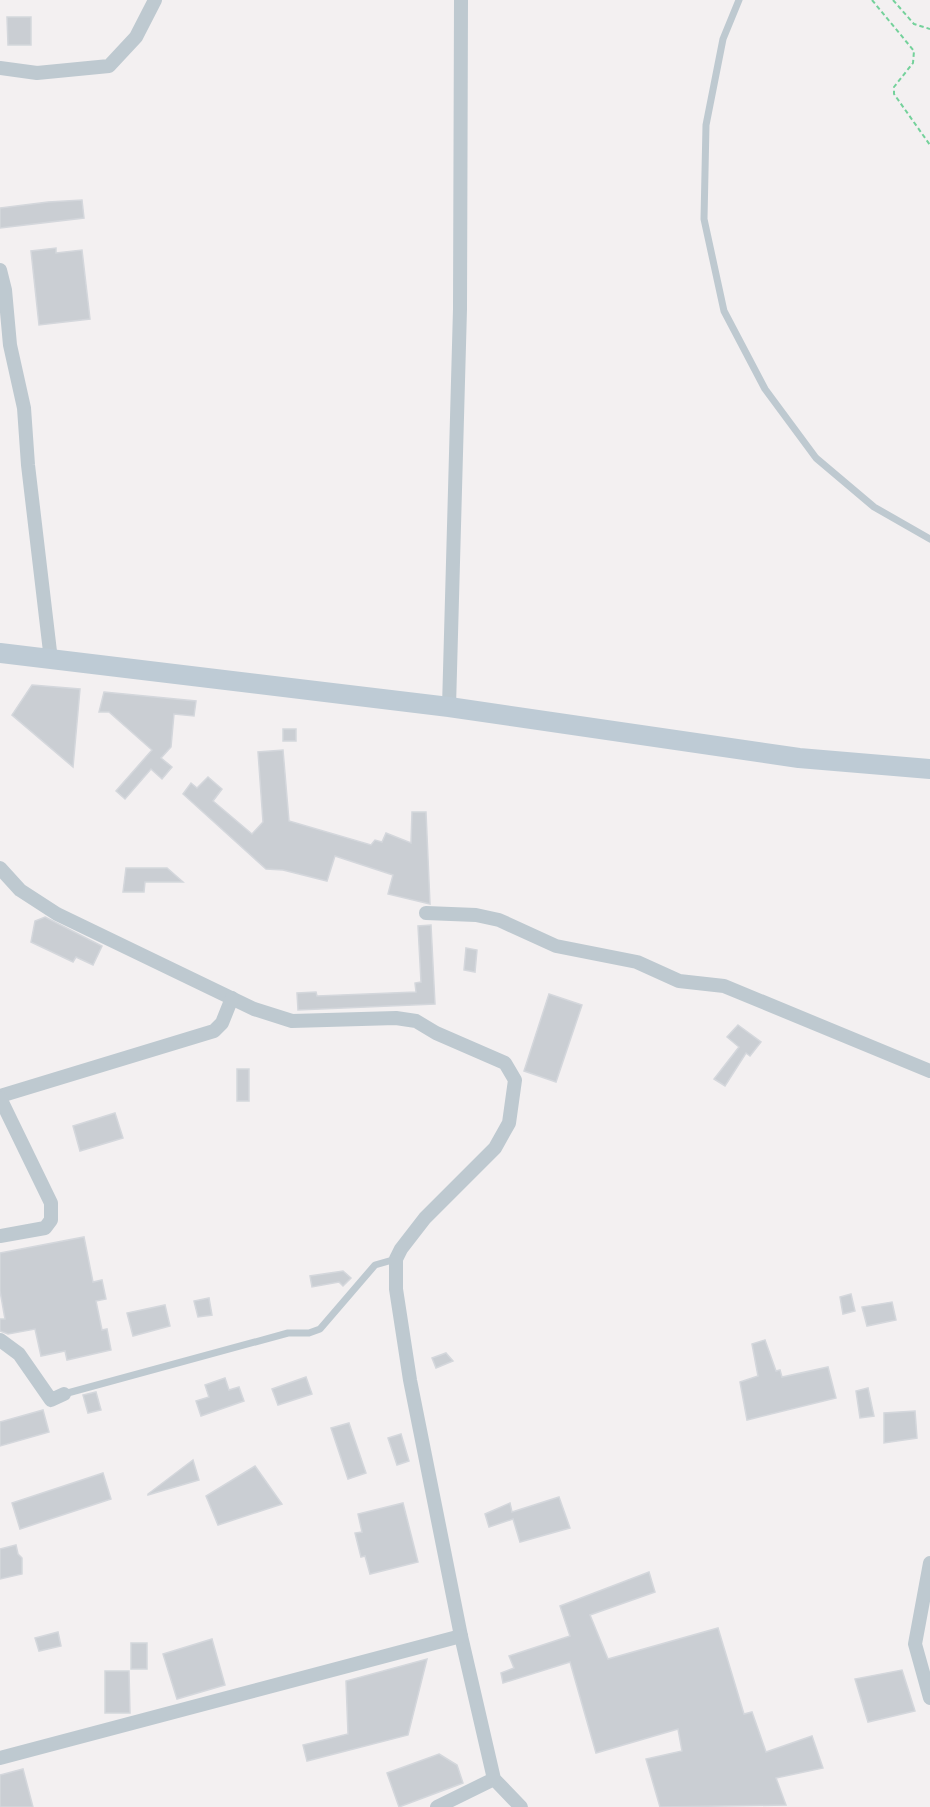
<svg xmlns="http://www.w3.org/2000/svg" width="930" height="1807" font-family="Raleway,sans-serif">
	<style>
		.building { fill: #caced3; stroke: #d4d7dc; stroke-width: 1.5 }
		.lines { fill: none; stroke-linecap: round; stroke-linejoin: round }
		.path { stroke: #74d19b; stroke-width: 2; stroke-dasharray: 4.5 3; stroke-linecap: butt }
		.lane { stroke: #bec9d0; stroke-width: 7 }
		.street { stroke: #bec9d0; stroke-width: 14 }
		.secondary { stroke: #becbd5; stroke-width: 20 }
	</style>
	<rect width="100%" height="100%" fill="#f3f0f1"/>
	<!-- building -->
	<g class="building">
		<path d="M7 17H31V45H8Z"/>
		<path d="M82 200 84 218 0 228V208L48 202Z"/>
		<path d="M56 248V253L82 250 90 319 39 325 31 251Z"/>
		<path d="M32 685 80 689 73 767 12 715Z"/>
		<path d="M104 692 196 701 194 716 174 714 171 747 161 758 172 767 162 779 151 769 125 799 116 791 152 750 109 712H99Z"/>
		<rect x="283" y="729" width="13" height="12"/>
		<path d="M283 750 289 821 371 845 375 840 382 842 386 833 411 843 412 812H426L430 904 388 894 393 875 335 856 327 881 283 870 266 869 183 794 191 783 197 788 208 777 222 789 213 801 252 834 263 822 258 752Z"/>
		<path d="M126 868H167L183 882H145L144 892H123Z"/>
		<path d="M45 917 102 946 93 965 76 957 73 962 31 942 35 921Z"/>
		<path d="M431 925 435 1004 298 1010 297 993 316 992 317 996 416 992 415 983 421 982 418 926Z"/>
		<path d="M466 948 477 950 475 972 464 970Z"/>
		<path d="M549 994 582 1005 556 1082 524 1071Z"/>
		<path d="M738 1025 761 1042 750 1056 746 1053 725 1086 714 1079 739 1047 727 1037Z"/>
		<rect x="237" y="1069" width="12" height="32"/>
		<path d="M115 1113 123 1138 80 1151 73 1126Z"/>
		<path d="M84 1237 93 1282 102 1280 106 1299 96 1301 102 1330 107 1329 111 1350 67 1360 65 1351 41 1356 35 1329 8 1334 0 1331V1319H5L0 1291V1253Z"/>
		<path d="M343 1271 351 1278 343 1286 339 1282 312 1287 310 1276Z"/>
		<path d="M851 1294 855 1311 843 1314 840 1297Z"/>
		<path d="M209 1298 212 1315 198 1317 194 1301Z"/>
		<path d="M892 1302 896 1320 867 1326 862 1307Z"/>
		<path d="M165 1305 170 1326 133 1336 127 1313Z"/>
		<path d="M765 1340 776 1371 780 1370 782 1377 828 1367 836 1398 747 1420 740 1382 758 1376 752 1344Z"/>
		<path d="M446 1353 453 1361 436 1368 432 1358Z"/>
		<path d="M306 1377 312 1394 278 1405 272 1389Z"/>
		<path d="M225 1378 229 1390 239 1387 244 1401 201 1416 196 1401 209 1397 205 1385Z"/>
		<path d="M868 1388 874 1416 860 1418 856 1391Z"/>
		<path d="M96 1392 101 1410 88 1413 83 1395Z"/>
		<path d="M43 1410 49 1432 0 1446V1422Z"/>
		<path d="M915 1411 917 1438 884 1443V1413Z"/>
		<path d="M349 1423 366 1473 348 1479 331 1428Z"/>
		<path d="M401 1434 409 1461 397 1465 388 1438Z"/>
		<path d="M193 1460 199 1480 148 1495V1494Z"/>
		<path d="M255 1466 282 1504 218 1525 206 1496Z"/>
		<path d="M103 1473 111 1499 20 1529 12 1503Z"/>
		<path d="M559 1497 570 1528 520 1542 513 1519 489 1527 485 1514 510 1503 512 1512Z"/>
		<path d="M403 1503 418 1562 370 1574 365 1556 361 1557 355 1533 362 1532 358 1514Z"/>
		<path d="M16 1545 18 1554 22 1558V1574L0 1579V1549Z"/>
		<path d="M649 1572 655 1592 590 1615 608 1659 718 1628 744 1714 752 1712 766 1752 812 1736 823 1768 776 1778 786 1805 660 1807 646 1759 682 1751 678 1729 596 1753 570 1662 503 1683 501 1673 514 1668 509 1656 570 1636 560 1606Z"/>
		<path d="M58 1632 61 1646 39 1651 35 1638Z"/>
		<path d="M212 1639 225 1685 177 1699 163 1654Z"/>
		<rect x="131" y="1643" width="16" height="26"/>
		<path d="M427 1659 408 1735 307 1761 303 1745 348 1734 346 1681Z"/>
		<path d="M902 1670 915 1711 868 1722 855 1679Z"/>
		<path d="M105 1671H129L130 1713H105Z"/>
		<path d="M439 1754 457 1765 463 1783 399 1807 387 1773Z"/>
		<path d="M23 1769 33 1807H0V1775Z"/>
	</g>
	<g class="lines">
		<!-- path -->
		<g class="path">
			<path d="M872 0 914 51 913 63 894 87V94L930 145"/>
			<path d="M893 0 914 24 930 29"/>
		</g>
		<!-- lane -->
		<g class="lane">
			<path d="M739 0 723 39 706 125 704 219 724 311 765 389 816 458 874 507 930 539"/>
			<path d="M64 1394 288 1333H309L320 1329 375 1265 396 1259"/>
		</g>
		<!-- street -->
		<g class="street">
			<path d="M0 68 37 73 109 66 136 37 155 0"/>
			<path d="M0 270 5 290 10 345 24 408 28 465 51 660"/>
			<path d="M449 707 460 309 461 0"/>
			<path d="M0 868 20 890 57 914 254 1009 292 1021 396 1018 416 1021 436 1033 505 1063 515 1080 509 1123 495 1148 425 1218 401 1249 396 1259V1289L410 1380 461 1636 494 1779 521 1807"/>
			<path d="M426 913 476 915 499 920 556 946 637 962 679 981 724 986 930 1071"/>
			<path d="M0 1096 214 1031 222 1023 232 998"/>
			<path d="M0 1098 51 1203V1220L45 1228 0 1236"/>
			<path d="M0 1340 19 1354 51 1400 64 1394"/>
			<path d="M930 1563 915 1644 930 1698"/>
			<path d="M0 1758 461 1636"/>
			<path d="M437 1807 494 1779"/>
		</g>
		<!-- secondary -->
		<path class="secondary" d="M0 653 449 707 799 758 930 769"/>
	</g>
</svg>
